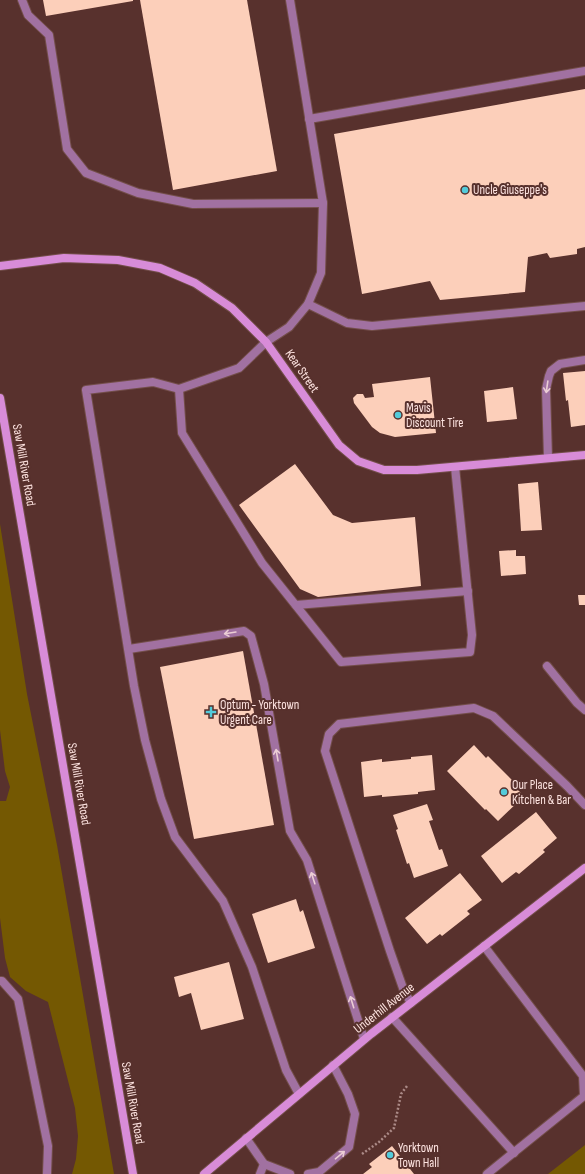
<svg xmlns="http://www.w3.org/2000/svg" width="585" height="1174" font-family="'Sofia Sans Condensed',sans-serif">
	<style>
		.green { fill: #745802 }
		.building { fill: #fccfba }
		.lines { fill: none; stroke-linecap: round; stroke-linejoin: round }
		.lane-casing { stroke: #734e4a; stroke-width: 10 }
		.secondary-casing { stroke: #734e4a; stroke-width: 10 }
		.path { stroke: #ab8a87; stroke-width: 2.5; stroke-dasharray: 2 2; stroke-linecap: butt }
		.lane { stroke: #a171a1; stroke-width: 8 }
		.secondary { stroke: #d88cd8; stroke-width: 8 }
		.oneway { stroke: #ebcdd4 }
		.poi-dot { fill: #53cbda; stroke: #58312d; stroke-width: 1.5 }
		.labels { text-anchor: middle; dominant-baseline: central; stroke-width: 4; stroke-linejoin: round; paint-order: stroke }
		.poi-label { font-size: 13px; fill: #fee4e1; stroke: #58312d; text-anchor: start }
		.street-label { font-size: 13px; fill: #fee4e1; stroke: #58312d }
	</style>
	<rect width="100%" height="100%" fill="#58312d"/>
	<!-- green -->
	<g class="green">
		<path d="M0 524 27 694 57 845 114 1174H72L76 1159 78 1136 75 1108 48 1002 26 991 10 977 5 958 0 918V801H6L10 787 5 771 0 730Z"/>
		<path d="M585 1145V1174H548Z"/>
	</g>
	<!-- building -->
	<g class="building">
		<path d="M43 0H133V1L46 16Z"/>
		<path d="M140 0H247L277 171 173 190Z"/>
		<path d="M585 89V247L577 249V254L550 258 547 253 528 257 525 292 440 300 430 281 362 294 334 134Z"/>
		<path d="M585 371V425L571 427 568 400 566 401 563 373Z"/>
		<path d="M430 377 436 433 395 437 380 433 372 427 354 403 353 398 357 394H363L365 398 374 397 372 384Z"/>
		<path d="M513 387 517 419 487 422 484 391Z"/>
		<path d="M295 464 333 515 352 523 415 517 421 586 318 597 300 589 239 505Z"/>
		<path d="M538 482 542 530 521 531 518 484Z"/>
		<path d="M516 550V556H525L526 574 501 576 499 551Z"/>
		<path d="M578 595H585V605H579Z"/>
		<path d="M243 651 274 825 194 839 160 667Z"/>
		<path d="M474 745 486 758 488 756 513 781 511 783 524 796 498 821 486 809 485 810 447 771Z"/>
		<path d="M432 755 435 790 418 792V794L382 797V795L364 797 361 762 382 759V762L411 759V757Z"/>
		<path d="M427 804 433 820 429 821 439 850 442 849 448 866 414 878 409 863 407 864 396 830 398 829 393 815Z"/>
		<path d="M536 812 557 838 543 850 545 852 519 874 516 872 502 883 481 856Z"/>
		<path d="M460 873 482 900 467 911 470 914 442 936 440 934 427 944 405 918Z"/>
		<path d="M296 899 300 912 303 910 315 948 268 963 252 914Z"/>
		<path d="M229 962 244 1019 201 1030 191 993 179 997 174 977Z"/>
		<path d="M392 1146 414 1174H363L372 1167 369 1164Z"/>
	</g>
	<g class="lines">
		<!-- lane casing -->
		<g class="lane-casing">
			<g id="lane">
				<path d="M22 0 28 15 49 35 67 149 86 173 138 193 193 204 323 203"/>
				<path d="M290 0 323 203 321 273 308 304 289 327 266 342 239 368 179 389 182 433 262 563 341 662 470 652 472 635 455 467"/>
				<path d="M309 119 585 71"/>
				<path d="M308 304 347 323 372 326 585 306"/>
				<path d="M179 389 153 382 86 390 134 686 145 740 161 799 175 837 223 901 252 967 286 1070 299 1094"/>
				<path d="M548 458 546 389 549 376 551 371 560 364 585 360"/>
				<path d="M296 605 468 591"/>
				<path d="M129 649 244 631 251 636 264 684 290 831 307 860 364 1039"/>
				<path d="M547 666 577 703 585 710"/>
				<path d="M484 946 583 1076 584 1096 487 1174"/>
				<path d="M0 981H2L18 999 48 1146 47 1174"/>
				<path d="M411 1003 404 991 390 951 325 751 329 734 339 724 474 708 493 716 567 786 585 805"/>
				<path d="M392 1017 514 1153"/>
				<path d="M246 1138 264 1164 260 1174"/>
				<path d="M264 1164 290 1174"/>
				<path d="M308 1174 319 1172 349 1147 355 1114 348 1094 333 1065"/>
			</g>
		</g>
		<!-- secondary casing -->
		<g class="secondary-casing">
			<g id="secondary">
				<path d="M0 266 64 258 118 260 160 268 195 283 232 308 266 342 339 445 358 461 384 470H417L585 455"/>
				<path d="M0 398 133 1174"/>
				<path d="M204 1174 371 1034 585 868"/>
			</g>
		</g>
		<!-- path -->
		<path class="path" d="M362 1154 379 1142 394 1128 401 1094 407 1086"/>
		<!-- lane -->
		<use href="#lane" class="lane"/>
		<!-- secondary -->
		<use href="#secondary" class="secondary"/>
	</g>
	<!-- one-way arrows -->
	<defs><path id="oneway-shaft" d="M-6 0H5M1.5-3L5.5 0L1.5 3" fill="none" stroke-width="1.6" stroke-linecap="round" stroke-linejoin="round"/></defs>
	<g class="oneway">
		<use href="#oneway-shaft" transform="translate(547 387) rotate(98)"/>
		<use href="#oneway-shaft" transform="translate(230 633) rotate(171)"/>
		<use href="#oneway-shaft" transform="translate(277 755) rotate(-100)"/>
		<use href="#oneway-shaft" transform="translate(313 878) rotate(-108)"/>
		<use href="#oneway-shaft" transform="translate(352 1002) rotate(-107)"/>
		<use href="#oneway-shaft" transform="translate(340 1155) rotate(-40)"/>
	</g>
	<!-- markers -->
	<g class="poi-dot">
		<circle cx="465" cy="190" r="4"/>
		<circle cx="398" cy="415" r="4"/>
		<path d="M209 706h4v4h4v4h-4v4h-4v-4h-4v-4h4z"/>
		<circle cx="504" cy="792" r="4"/>
		<circle cx="390" cy="1155" r="4"/>
	</g>
	<g class="labels">
		<!-- poi labels -->
		<g class="poi-label">
			<text x="473" y="190">Uncle Giuseppe's</text>
			<text x="406" y="408">Mavis<tspan x="406" dy="15">Discount Tire</tspan></text>
			<text x="220" y="705">Optum - Yorktown<tspan x="220" dy="15">Urgent Care</tspan></text>
			<text x="512" y="785">Our Place<tspan x="512" dy="15">Kitchen &amp; Bar</tspan></text>
			<text x="398" y="1148">Yorktown<tspan x="398" dy="15">Town Hall</tspan></text>
		</g>
		<!-- street labels -->
		<g class="street-label">
			<text transform="translate(302 371) rotate(55)">Kear Street</text>
			<text transform="translate(24 465) rotate(80)">Saw Mill River Road</text>
			<text transform="translate(79 784) rotate(80)">Saw Mill River Road</text>
			<text transform="translate(384 1008) rotate(-38)">Underhill Avenue</text>
			<text transform="translate(133 1103) rotate(80)">Saw Mill River Road</text>
		</g>
	</g>
</svg>
